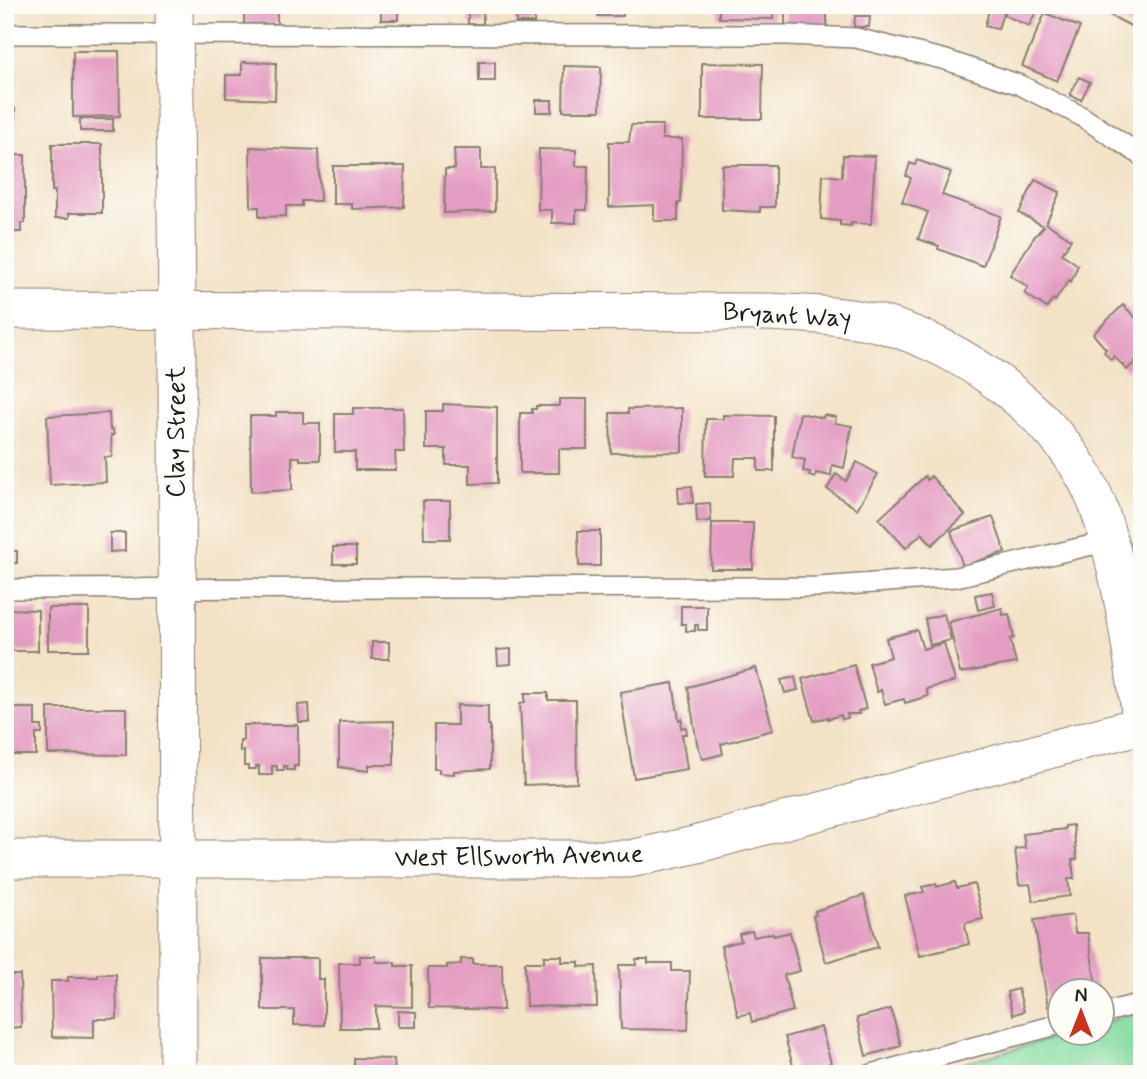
<svg xmlns="http://www.w3.org/2000/svg" width="1147" height="1079" font-family="Mynerve,sans-serif">
	<style>
		.green { fill: #82da9e; stroke: #4f7b5d; stroke-width: 2 }
		.building { fill: #e49dc2 }
		.lines { fill: none; stroke-linecap: round; stroke-linejoin: round }
		.lane-casing { stroke: #887f71; stroke-width: 22 }
		.street-casing { stroke: #887f71; stroke-width: 39 }
		.lane { stroke: #fff; stroke-width: 19 }
		.street { stroke: #fff; stroke-width: 37 }
		.labels { text-anchor: middle; dominant-baseline: central; stroke-width: 5; stroke-linejoin: round; paint-order: stroke }
		.street-label { font-size: 26px; fill: #1c1c1c; stroke: #fdfcf7 }
	</style>
	<rect width="100%" height="100%" fill="#fdfcf7"/>
	<filter id="ink" filterUnits="userSpaceOnUse"><feTurbulence type="fractalNoise" baseFrequency=".0143" numOctaves="2"/><feDisplacementMap in="SourceGraphic" scale="14" xChannelSelector="R" yChannelSelector="G"/><feConvolveMatrix kernelMatrix="1 2 1 2 8 2 1 2 1" color-interpolation-filters="sRGB"/></filter>
	<filter id="wash" filterUnits="userSpaceOnUse"><feTurbulence type="fractalNoise" baseFrequency=".00686" numOctaves="4" result="noise"/><feDisplacementMap in="SourceGraphic" scale="28" xChannelSelector="R" yChannelSelector="G"/><feGaussianBlur stdDeviation="1.57" result="paint"/><feColorMatrix in="noise" values="0 0 0 0 0 0 0 0 0 0 0 0 0 0 0 0 0 1.4 0 .05"/><feComposite in="paint" operator="in"/></filter>
	<g filter="url(#wash)">
		<rect width="100%" height="100%" fill="#f3e2c6"/>
		<!-- green -->
		<path class="green" d="M1142 1011V1074H927L1066 1034H1102V1023Z"/>
		<g id="blocks">
			<!-- building -->
			<g class="building">
				<rect x="244" y="5" width="33" height="19"/>
				<rect x="381" y="5" width="17" height="15"/>
				<rect x="468" y="5" width="15" height="19"/>
				<path d="M516 5H535L534 23H516Z"/>
				<rect x="598" y="5" width="25" height="11"/>
				<path d="M719 5H774L773 19 719 18Z"/>
				<path d="M785 5H827V30L785 29Z"/>
				<path d="M1009 5H1028L1037 10 1029 26 1004 15Z"/>
				<path d="M1111 5H1142V32L1106 13Z"/>
				<path d="M990 6 1004 10 998 29 985 26Z"/>
				<path d="M1045 13 1080 27 1057 81 1022 66Z"/>
				<path d="M855 16H870L869 27H854Z"/>
				<path d="M73 51H119L120 116 73 117Z"/>
				<path d="M242 62 276 63 275 100 226 98V75H242Z"/>
				<rect x="479" y="62" width="16" height="19"/>
				<path d="M702 63 763 64 762 119H702Z"/>
				<path d="M564 66 601 67 600 111H563Z"/>
				<path d="M1079 77 1090 82 1081 100 1070 95Z"/>
				<rect x="536" y="100" width="16" height="12"/>
				<path d="M5 108 15 109 14 126H5Z"/>
				<rect x="80" y="119" width="33" height="12"/>
				<path d="M631 125H662V139H682L681 203H678V221H654V205L609 207V142H629Z"/>
				<path d="M52 144H102V213H69V218H55V191H52Z"/>
				<path d="M250 147 318 150 320 201H302V206H286V216L259 217V207H251Z"/>
				<path d="M454 149H481V169H495V211L444 213 445 169H455Z"/>
				<path d="M539 149 576 150V166H588L587 210H576V223H552V210H538Z"/>
				<path d="M5 155H25V223H21V232H5Z"/>
				<path d="M843 155 875 156 871 224 851 223V226L840 225V221L821 219 823 175 842 177Z"/>
				<path d="M917 160 951 172 942 195 1001 216 983 266 938 249 939 246 918 239 928 212 902 202 911 178 906 176 910 163 915 165Z"/>
				<path d="M722 165H775V207H760V212L722 210Z"/>
				<path d="M333 166H405L404 207 352 209V204H333Z"/>
				<path d="M1035 180 1060 192 1046 223 1071 239 1062 254 1078 265 1071 282 1069 280 1055 301 1053 299 1047 308 1024 293 1028 287 1010 275 1034 237 1044 226 1019 213Z"/>
				<path d="M1123 305 1135 317 1142 310V355L1127 370 1114 356 1111 360 1104 352 1106 349 1093 334Z"/>
				<path d="M559 399H587V449H559V473H520V413H532V409H536V406H559Z"/>
				<path d="M443 404 497 407V483L470 484V465H446V449H426V411H443Z"/>
				<path d="M353 408H403L404 452H395L396 470H355V452H335V414H353Z"/>
				<path d="M682 408V452L611 453 610 413H628V409Z"/>
				<path d="M276 412H303V423H320V460H300V457H292V490L251 492 250 416H276Z"/>
				<path d="M109 413 110 430H113L114 435H111L112 457H105L106 482 50 485 47 416Z"/>
				<path d="M800 413 823 418 824 415 836 417 835 423 852 426 844 468 832 465 831 476 816 473 815 478 809 476 810 472 803 471 805 460 792 457Z"/>
				<path d="M723 415 774 416V471H758V458H735L734 476H705L706 419H723Z"/>
				<path d="M857 462 878 474 857 509 827 489 836 474 846 481Z"/>
				<path d="M925 476 927 480 931 476 965 515 932 545 922 533 906 548 879 519Z"/>
				<path d="M692 486 693 503H679L678 487Z"/>
				<path d="M423 501H450V539H424Z"/>
				<path d="M710 503 711 521 697 522 696 504Z"/>
				<path d="M993 517 1005 552 963 566 951 531Z"/>
				<path d="M712 523H753V569H711Z"/>
				<path d="M578 531H600V566H579Z"/>
				<path d="M110 533H125V551L110 552Z"/>
				<rect x="333" y="547" width="23" height="17"/>
				<path d="M5 551H17V563H9V572H5Z"/>
				<path d="M992 592 995 606 978 610 975 595Z"/>
				<path d="M681 606H707V630H698V625H695V631H686V624H681Z"/>
				<rect x="48" y="608" width="41" height="42"/>
				<path d="M1002 608 1003 615 1009 614 1014 638 1010 639 1016 663 960 673 949 622Z"/>
				<path d="M5 609 38 610V651H5Z"/>
				<path d="M944 614 951 640 930 645 925 619Z"/>
				<path d="M917 630 923 649 944 643 955 681 926 689 928 696 905 703 904 699 885 704 881 690 877 692 869 663 891 657 886 638Z"/>
				<rect x="372" y="642" width="17" height="17"/>
				<path d="M511 649V664L498 665 497 650Z"/>
				<path d="M854 665 866 709 858 711 859 714H847L848 718 842 719 841 715 828 719V717L814 721 802 679Z"/>
				<path d="M756 668 773 730 721 744 723 754 703 759 697 744 688 687Z"/>
				<path d="M795 677 798 690 785 693 781 680Z"/>
				<path d="M673 683 679 720 682 719 681 728 686 727 687 734H682L687 769 634 778 620 692Z"/>
				<path d="M525 693H548V700H576L577 783 524 785 520 703 525 702Z"/>
				<path d="M309 704 310 722H299L298 705Z"/>
				<path d="M457 705 488 706V725H490V769L454 771V774L439 773V769H434V725H457Z"/>
				<path d="M5 708H35V726H42V734H36V755H5Z"/>
				<path d="M48 708H126V755L48 754Z"/>
				<path d="M394 721V765H369V771L339 767V722Z"/>
				<path d="M243 725H298V766H294V770H287V766H284V770H277V766H272V775H259V766H256V769H248V766H244V751H240V741H243Z"/>
				<path d="M1073 825 1077 859 1072 860 1074 879H1068L1070 896 1033 901 1030 884 1019 885 1015 849 1025 848 1023 834 1065 829V826Z"/>
				<path d="M955 882 957 888 974 884 983 919 966 923 965 926 969 944 920 956 905 896 924 892 922 887 936 884 937 887Z"/>
				<path d="M864 895 878 947 826 962 813 916 816 915 815 911Z"/>
				<path d="M1073 915 1075 933H1088L1097 992H1060V1006L1048 1007 1034 920Z"/>
				<path d="M752 931 754 937 772 933 774 936 790 932 800 971 784 975 793 1011 752 1022 750 1013 738 1016 721 946 741 941 739 934Z"/>
				<path d="M360 956H376V962H395V966H412V1007L376 1006V1028H340L339 963H360Z"/>
				<path d="M544 956H562V962H579V967L596 966 597 1007 526 1006 525 962H544Z"/>
				<path d="M262 958H318V979H324V1025H294V1010H262Z"/>
				<path d="M461 959H473V964H502L503 1010 429 1008 428 968H447V965L461 964Z"/>
				<path d="M636 959H648V963H672V971H690L688 1030 621 1029 619 965H636Z"/>
				<path d="M98 974H116L117 1019H94V1038L52 1037 51 981H68V977H98Z"/>
				<path d="M5 975H20L21 1027 5 1028Z"/>
				<path d="M1018 989 1024 1011 1013 1015 1007 992Z"/>
				<path d="M891 1009 901 1046 866 1056 857 1018Z"/>
				<path d="M398 1011 416 1012V1027H398Z"/>
				<path d="M821 1027 831 1063 795 1073 785 1037Z"/>
				<path d="M354 1058 394 1059 395 1074H351V1070H354Z"/>
			</g>
		</g>
	</g>
	<g filter="url(#ink)">
		<use href="#blocks" fill-opacity="0" stroke="#887f71" stroke-width="2"/>
		<g class="lines">
			<!-- lane casing -->
			<g class="lane-casing">
				<g id="lane">
					<path d="M5 34 787 35 856 38 946 60 1020 85 1081 116 1142 156"/>
					<path d="M5 589 819 587 956 577 1109 541"/>
					<path d="M1102 1013 1142 1003"/>
					<path d="M872 1074 1060 1024"/>
				</g>
			</g>
			<!-- street casing -->
			<g class="street-casing">
				<g id="street">
					<path d="M174 5 177 311 178 1074"/>
					<path d="M5 310 770 312C807 314 845 315 881 324 967 347 1066 420 1098 506 1123 577 1131 651 1142 725"/>
					<path d="M5 859H630L694 845 1142 725"/>
				</g>
			</g>
			<!-- lane -->
			<use href="#lane" class="lane"/>
			<!-- street -->
			<use href="#street" class="street"/>
		</g>
	</g>
	<g class="labels">
		<!-- street labels -->
		<g class="street-label">
			<text transform="translate(787 316) rotate(3)">Bryant Way</text>
			<text transform="translate(177 432) rotate(-90)">Clay Street</text>
			<text transform="translate(519 857) rotate(-1)">West Ellsworth Avenue</text>
		</g>
	</g>
	<!-- margin -->
	<rect width="1147" height="1079" fill="none" stroke="#fdfcf7" stroke-width="28"/>
	<!-- north arrow -->
	<g transform="translate(1081 1012)"><circle r="33" fill="#fdfcf7" stroke="#a3a29f" stroke-width="2"/>
	<path d="M0-5L12 26L0 18L-12 26Z" fill="#c8321e"/>
	<text y="-10" font-size="19" font-weight="bold" text-anchor="middle" fill="#1c1c1c">N</text>
	</g>
</svg>
